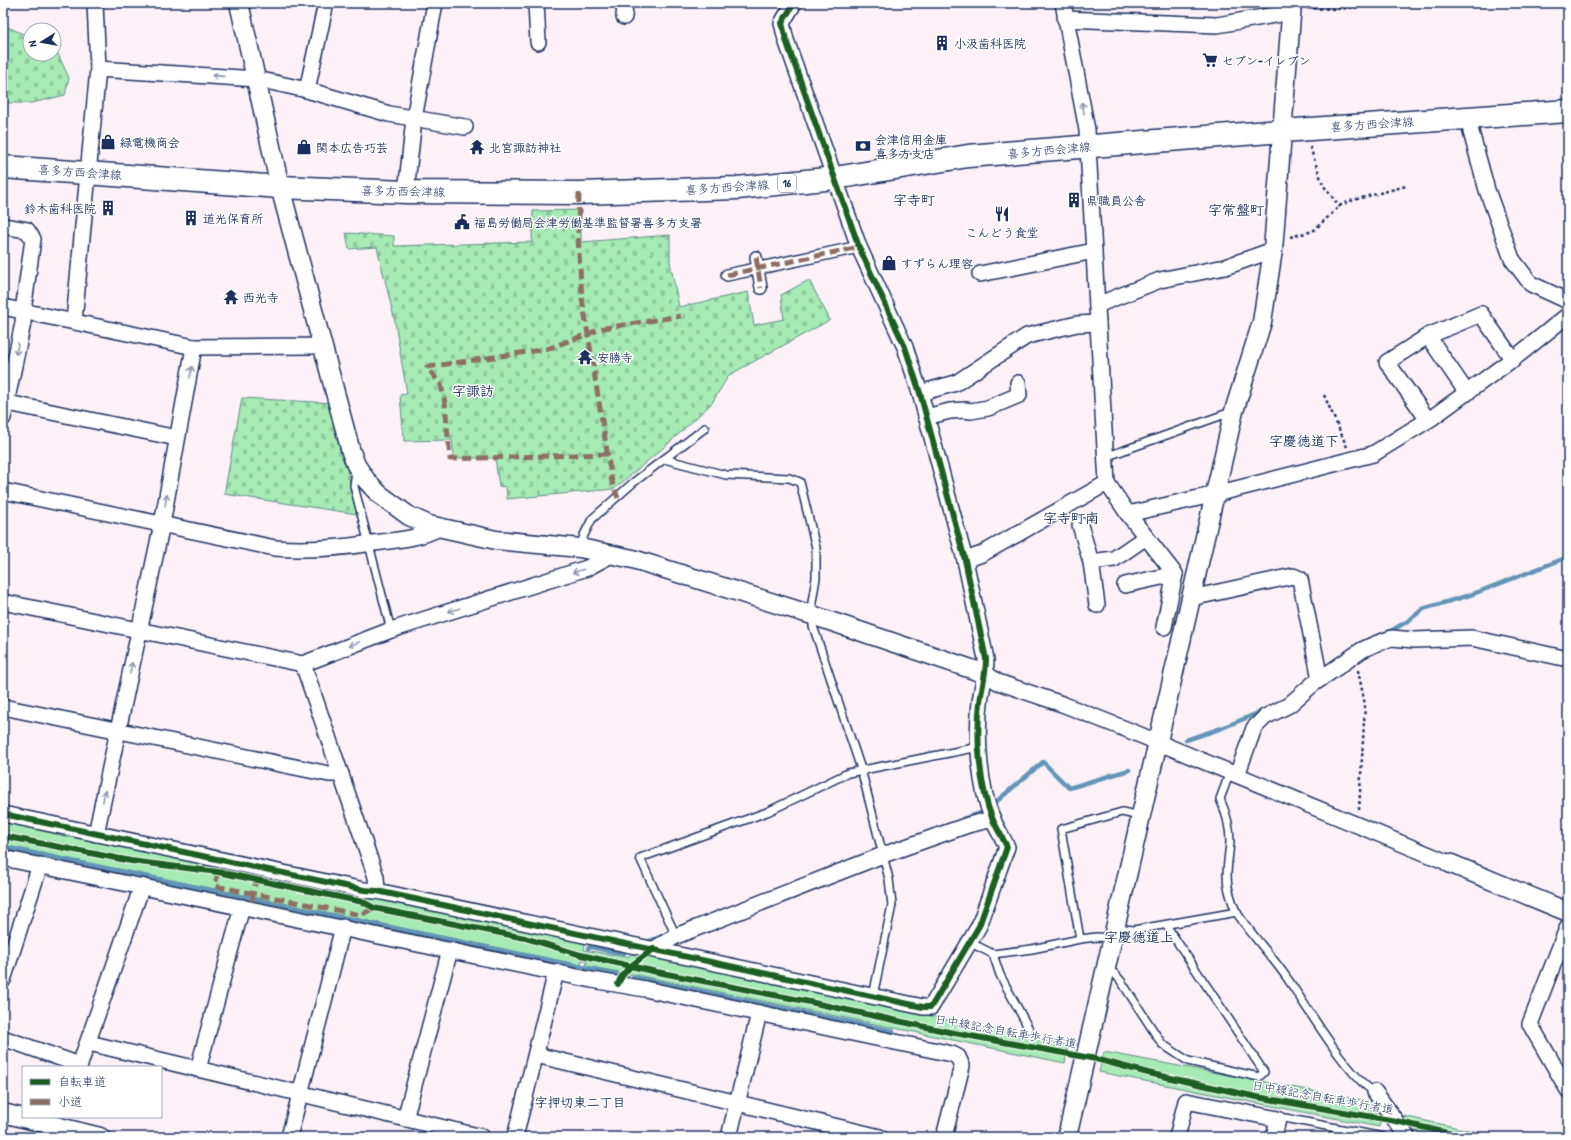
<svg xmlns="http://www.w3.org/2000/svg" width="1571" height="1140" font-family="'Patrick Hand','Klee One',sans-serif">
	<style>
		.cemetery { fill: url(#cemetery-stones); stroke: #608c89 }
		.park { fill: #a6eab4; stroke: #608c89 }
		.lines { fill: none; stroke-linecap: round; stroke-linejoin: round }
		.stream { stroke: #6495b9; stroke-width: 4.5 }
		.service-casing { stroke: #1b2f5e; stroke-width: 10 }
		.pedestrian-casing { stroke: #1b2f5e; stroke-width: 14 }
		.minor-casing { stroke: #1b2f5e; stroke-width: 18 }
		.tertiary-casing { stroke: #1b2f5e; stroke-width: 21 }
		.primary-casing { stroke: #1b2f5e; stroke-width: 25 }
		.path { stroke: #1b2f5e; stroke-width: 2.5; stroke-dasharray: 3 3; stroke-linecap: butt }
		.service { stroke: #fff; stroke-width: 7 }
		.pedestrian { stroke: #fff; stroke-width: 11 }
		.minor { stroke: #fff; stroke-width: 15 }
		.tertiary { stroke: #fff; stroke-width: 18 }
		.primary { stroke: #fff; stroke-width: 22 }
		.quiet { stroke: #8d6e63; stroke-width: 5; stroke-dasharray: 10 5; stroke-linecap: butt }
		.cycleway-casing { stroke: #fff; stroke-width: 8 }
		.cycleway { stroke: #1b5e20; stroke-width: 6 }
		.oneway { stroke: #8d97ae }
		.labels { text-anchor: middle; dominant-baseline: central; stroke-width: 3; stroke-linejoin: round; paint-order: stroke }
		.shield { fill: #fff; stroke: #5f6d8e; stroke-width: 1 }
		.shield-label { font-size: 11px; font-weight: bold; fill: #1b2f5e }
		.poi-label { font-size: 12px; font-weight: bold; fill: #1b2f5e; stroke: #fff; text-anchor: start }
		.street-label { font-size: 12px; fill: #1b2f5e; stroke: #fff }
		.neighbourhood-label { font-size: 13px; font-weight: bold; fill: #1b2f5e; stroke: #fff }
		.quarter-label { font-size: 14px; font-weight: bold; fill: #1b2f5e; stroke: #fff }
	</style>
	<defs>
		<pattern id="cemetery-stones" width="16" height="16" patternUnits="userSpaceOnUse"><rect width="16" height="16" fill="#a6eab4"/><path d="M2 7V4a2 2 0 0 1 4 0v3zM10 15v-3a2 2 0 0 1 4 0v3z" fill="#8ec99d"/></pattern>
	</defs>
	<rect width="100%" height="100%" fill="#fbf1f7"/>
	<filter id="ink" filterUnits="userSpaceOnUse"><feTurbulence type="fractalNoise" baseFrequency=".025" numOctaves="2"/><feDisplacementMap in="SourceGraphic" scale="8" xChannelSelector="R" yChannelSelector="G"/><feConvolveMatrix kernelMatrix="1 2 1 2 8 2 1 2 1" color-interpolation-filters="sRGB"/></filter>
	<g filter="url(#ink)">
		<!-- cemetery -->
		<g class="cemetery">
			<path d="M3 25 30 37V54H54V50L57 52 69 78 65 95 32 103H3Z"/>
			<path d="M581 210V242L670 235V262L679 307 748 292 754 325 784 319 781 295 809 280 830 320 729 375 712 403 669 443 614 489 507 499 506 487 499 486 495 458H454L452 440 404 441 400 395 407 394 395 322 377 247 349 249 346 233 394 236V246L532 242 533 211Z"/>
			<path d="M242 398 332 403 357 514 224 494Z"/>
		</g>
		<!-- park -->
		<g class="park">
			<path d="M3 820 376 897 585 942 584 950 626 957 636 953 703 965 1020 1036 1068 1045 1065 1063 631 974 626 977 618 976 619 972 586 966 587 961 582 960 581 965 3 845Z"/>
			<path d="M1104 1052 1372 1102 1380 1124 1379 1127 1099 1072Z"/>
			<path d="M1403 1116 1501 1137H1419Z"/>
		</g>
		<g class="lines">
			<!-- stream -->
			<g class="stream">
				<path d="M1387 633 1408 621 1423 609 1473 594 1568 557"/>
				<path d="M1186 740 1222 728 1265 710"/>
				<path d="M997 801 1043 762 1069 788 1129 770"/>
				<path d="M963 819 984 812"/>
				<path d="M3 847 616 974"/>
				<path d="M647 942 667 934"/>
				<path d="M588 948 591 947 624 954"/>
				<path d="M633 977 893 1031"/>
			</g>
			<!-- service casing -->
			<g class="service-casing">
				<g id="service">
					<path d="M1105 457 1231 412"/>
					<path d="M664 459 726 475 789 478 800 482 816 548V578L812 602 813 626 861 769 889 879 892 905 873 996"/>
					<path d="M356 471 354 486 391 630"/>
					<path d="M580 548 584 535 592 519 634 482 705 428"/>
					<path d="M1230 772 1220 799C1226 812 1230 827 1230 842 1229 858 1225 872 1228 887 1230 895 1233 906 1237 913 1252 936 1272 956 1287 978 1306 1005 1349 1079 1375 1092"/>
					<path d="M1115 928 1134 930 1237 912"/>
					<path d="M676 936 640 858 767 812 848 773 979 747"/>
					<path d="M1080 939 1061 829 1122 812 1140 816"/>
					<path d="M971 943 993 954 1032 949 1080 939 1097 937 1112 938"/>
					<path d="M993 954 1000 975 1029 1029"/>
					<path d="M1105 969 1115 974 1121 981 1162 1044 1188 1061 1259 1077 1264 1072 1166 925"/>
					<path d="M1278 1119 1285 1118 1383 1137"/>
				</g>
			</g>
			<!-- pedestrian casing -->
			<g class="pedestrian-casing">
				<g id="pedestrian">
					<path d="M756 257 761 288"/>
					<path d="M727 275 859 247"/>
				</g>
			</g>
			<!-- minor casing -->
			<g class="minor-casing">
				<g id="minor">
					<path d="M536 3 538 42"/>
					<path d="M1063 3 1087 130 1107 483 1128 514 1175 574 1164 627"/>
					<path d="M624 17 625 3"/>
					<path d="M1065 19 1217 25 1292 12"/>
					<path d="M98 69 257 79 307 90 389 114 465 127"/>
					<path d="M307 90 326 3"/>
					<path d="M1470 118 1471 132 1487 190 1512 259 1531 284 1568 301"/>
					<path d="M406 192 414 119 435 3"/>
					<path d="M3 226 27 230 33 239 24 304 23 323 3 418"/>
					<path d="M980 274 1094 251"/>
					<path d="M1097 305 1160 280 1225 267 1273 250"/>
					<path d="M3 307 194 347 312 346 323 344"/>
					<path d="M74 321 98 69 95 3"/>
					<path d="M1428 336 1467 393"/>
					<path d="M920 393 956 383 1027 336 1077 324 1098 323"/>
					<path d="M3 402 177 438"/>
					<path d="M926 417 950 411 965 410 971 411 988 408 1019 395 1018 383"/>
					<path d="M1428 420 1387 362 1428 336 1481 314 1513 360"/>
					<path d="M3 491 275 548C309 551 340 548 373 543 396 540 418 539 439 528"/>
					<path d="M1128 514 1216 494 1373 454 1433 417 1521 353 1568 315"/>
					<path d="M1080 525 1091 562 1097 605"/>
					<path d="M965 560 982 554 1107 483"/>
					<path d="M1091 562 1114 559 1146 537"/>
					<path d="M1125 585 1175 574"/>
					<path d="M1191 598 1293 576 1300 579 1320 679"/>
					<path d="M3 602 303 664 391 630 587 568 613 554"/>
					<path d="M303 664 376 877 377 891"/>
					<path d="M986 674 998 682 1062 704 1128 730 1449 863"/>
					<path d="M3 707 329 774H341"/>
					<path d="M1237 775 1254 728 1265 717 1289 705 1313 684 1362 650 1375 644 1392 638 1414 640 1472 638 1568 659"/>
					<path d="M3 814 364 890 377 891 923 1007H931L979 926 1007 847C1003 838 997 829 993 820 979 787 976 737 980 702 982 687 986 674 986 659L965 560 920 393 905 347 859 247 786 40 782 23 794 3"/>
					<path d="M96 834 162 524 194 347"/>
					<path d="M3 858 592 980 645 989 952 1054 958 1057 962 1066 944 1137"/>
					<path d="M1568 926 1530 1024 1568 1090"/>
					<path d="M654 949 676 936 883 855 968 825 993 819"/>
					<path d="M3 980 40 865"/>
					<path d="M3 1038 80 1065"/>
					<path d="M89 1043 482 1137"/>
					<path d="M536 1055 880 1137"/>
					<path d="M79 1067 142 886"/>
					<path d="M198 1069 242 907"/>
					<path d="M1375 1092 1407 1137"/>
					<path d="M405 1119 450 950"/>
					<path d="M289 1137 343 927"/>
					<path d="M515 1137 556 972"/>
					<path d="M729 1137 759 1013"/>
					<path d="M1177 1137 1186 1101 1278 1119 1274 1137"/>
				</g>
			</g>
			<!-- tertiary casing -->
			<g class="tertiary-casing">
				<g id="tertiary">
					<path d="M239 3 280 187 351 452 356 465 366 480 379 494 409 516 429 525 496 540 580 548 633 559 812 615 986 674"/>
					<path d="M1449 863 1568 912"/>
					<path d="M3 1113 100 1137"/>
					<path d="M1067 1137 1234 411 1262 322 1273 250 1292 3"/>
				</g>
			</g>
			<!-- primary casing -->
			<g class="primary-casing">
				<path id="primary" d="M3 167 280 187 406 192 579 193 673 190 737 188 835 178 968 156 1282 131 1568 111"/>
			</g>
			<!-- path -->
			<g class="path">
				<path d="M1307 8 1336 9 1394 3"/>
				<path d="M1310 147 1323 185 1340 207"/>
				<path d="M1290 237 1313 231 1341 205 1350 201 1406 186"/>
				<path d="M1324 395 1347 447"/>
				<path d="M1358 670 1365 705 1359 810"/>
			</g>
			<!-- service -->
			<use href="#service" class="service"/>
			<!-- pedestrian -->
			<use href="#pedestrian" class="pedestrian"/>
			<!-- minor -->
			<use href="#minor" class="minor"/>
			<!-- tertiary -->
			<use href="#tertiary" class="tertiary"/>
			<!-- primary -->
			<use href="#primary" class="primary"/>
			<!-- quiet -->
			<g class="quiet">
				<path d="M579 193 578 239 582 298 612 482 618 498"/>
				<path d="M756 257 761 288"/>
				<path d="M727 275 859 247"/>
				<path d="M608 454 450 459 445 403 441 385 427 367 547 349 604 328 681 316"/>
				<path d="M218 872 215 886 361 915 374 908"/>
				<path d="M252 901 256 880"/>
			</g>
			<!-- cycleway casing -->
			<g class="cycleway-casing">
				<g id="cycleway">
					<path d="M3 814 364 890 377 891 923 1007H931L979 926 1007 847C1003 838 997 829 993 820 979 787 976 737 980 702 982 687 986 674 986 659L965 560 920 393 905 347 859 247 786 40 782 23 794 3"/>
					<path d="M3 836 131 861 218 872 363 902 374 908 525 938 581 955 657 972 805 1001 949 1032 1096 1059 1148 1073 1257 1097 1396 1121 1465 1137"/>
					<path d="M618 984C624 968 640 959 654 949"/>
				</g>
			</g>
			<!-- cycleway -->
			<use href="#cycleway" class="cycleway"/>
		</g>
		<!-- one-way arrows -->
		<defs><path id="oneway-shaft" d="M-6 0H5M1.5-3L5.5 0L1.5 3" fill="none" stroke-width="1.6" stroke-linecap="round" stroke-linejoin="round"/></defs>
		<g class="oneway">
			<use href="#oneway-shaft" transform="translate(218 76) rotate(-176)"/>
			<use href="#oneway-shaft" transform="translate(1083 108) rotate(-101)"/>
			<use href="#oneway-shaft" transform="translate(17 349) rotate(102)"/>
			<use href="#oneway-shaft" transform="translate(191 372) rotate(-79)"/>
			<use href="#oneway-shaft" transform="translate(166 500) rotate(-80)"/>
			<use href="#oneway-shaft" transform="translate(578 571) rotate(162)"/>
			<use href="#oneway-shaft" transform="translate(454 610) rotate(162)"/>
			<use href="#oneway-shaft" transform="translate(354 644) rotate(160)"/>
			<use href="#oneway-shaft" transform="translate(131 668) rotate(-78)"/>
			<use href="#oneway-shaft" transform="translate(104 796) rotate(-78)"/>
		</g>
	</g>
	<!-- icons -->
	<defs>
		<g id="building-bare" transform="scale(1.2)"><path d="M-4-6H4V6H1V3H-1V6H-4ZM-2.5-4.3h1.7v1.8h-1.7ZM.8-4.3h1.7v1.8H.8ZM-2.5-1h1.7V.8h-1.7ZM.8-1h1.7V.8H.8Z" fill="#1b2f5e" stroke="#fff" stroke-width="2.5" paint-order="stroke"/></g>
		<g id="supermarket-bare" transform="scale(1.2)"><path d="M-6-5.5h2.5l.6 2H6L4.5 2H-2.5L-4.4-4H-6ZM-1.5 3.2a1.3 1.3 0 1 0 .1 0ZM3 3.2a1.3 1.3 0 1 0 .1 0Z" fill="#1b2f5e" stroke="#fff" stroke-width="2.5" paint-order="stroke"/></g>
		<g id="shop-bare" transform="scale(1.2)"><path d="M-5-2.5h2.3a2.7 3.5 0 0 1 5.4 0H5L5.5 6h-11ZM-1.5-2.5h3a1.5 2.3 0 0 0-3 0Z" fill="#1b2f5e" stroke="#fff" stroke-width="2.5" paint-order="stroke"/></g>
		<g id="bank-bare" transform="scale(1.2)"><path d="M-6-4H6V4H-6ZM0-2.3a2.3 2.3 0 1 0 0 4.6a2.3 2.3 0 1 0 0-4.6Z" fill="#1b2f5e" stroke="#fff" stroke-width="2.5" paint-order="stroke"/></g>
		<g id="temple-bare" transform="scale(1.2)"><path d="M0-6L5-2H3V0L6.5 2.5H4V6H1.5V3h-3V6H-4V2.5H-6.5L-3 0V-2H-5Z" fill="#1b2f5e" stroke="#fff" stroke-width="2.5" paint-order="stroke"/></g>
		<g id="restaurant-bare" transform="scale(1.2)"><path d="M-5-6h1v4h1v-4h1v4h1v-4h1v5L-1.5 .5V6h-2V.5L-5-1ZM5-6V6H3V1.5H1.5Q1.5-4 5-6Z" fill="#1b2f5e" stroke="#fff" stroke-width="2.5" paint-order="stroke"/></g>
		<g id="civic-bare" transform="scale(1.2)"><path d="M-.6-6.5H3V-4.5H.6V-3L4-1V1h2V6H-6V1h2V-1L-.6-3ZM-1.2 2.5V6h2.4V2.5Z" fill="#1b2f5e" stroke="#fff" stroke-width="2.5" paint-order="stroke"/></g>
	</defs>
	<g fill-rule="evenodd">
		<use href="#building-bare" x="942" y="43"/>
		<use href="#supermarket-bare" x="1210" y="60"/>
		<use href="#shop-bare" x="108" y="142"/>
		<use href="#bank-bare" x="863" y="146"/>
		<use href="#shop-bare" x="304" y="147"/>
		<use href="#temple-bare" x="477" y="147"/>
		<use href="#building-bare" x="1074" y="200"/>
		<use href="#building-bare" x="108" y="208"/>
		<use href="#restaurant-bare" x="1002" y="214"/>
		<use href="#building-bare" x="191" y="218"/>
		<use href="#civic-bare" x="462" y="222"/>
		<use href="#shop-bare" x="889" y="263"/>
		<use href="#temple-bare" x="231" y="297"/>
		<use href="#temple-bare" x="585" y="357"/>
	</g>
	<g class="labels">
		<!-- shield labels -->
		<rect class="shield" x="778" y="174" width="18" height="18" rx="3"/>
		<g class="shield-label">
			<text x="787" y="183">16</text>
		</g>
		<!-- poi labels -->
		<g class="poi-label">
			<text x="954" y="43">小汲歯科医院</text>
			<text x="1222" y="60">セブン-イレブン</text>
			<text x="875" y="139">会津信用金庫<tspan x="875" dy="14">喜多方支店</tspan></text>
			<text x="120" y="142">緑電機商会</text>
			<text x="316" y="147">関本広告巧芸</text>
			<text x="489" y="147">北宮諏訪神社</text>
			<text x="1086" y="200">県職員公舎</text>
			<text x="96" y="208" text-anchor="end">鈴木歯科医院</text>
			<text x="203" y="218">道光保育所</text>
			<text x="474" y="222">福島労働局会津労働基準監督署喜多方支署</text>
			<text x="1002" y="232" text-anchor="middle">こんどう食堂</text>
			<text x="901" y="263">すずらん理容</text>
			<text x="243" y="297">西光寺</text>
			<text x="597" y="357">安勝寺</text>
		</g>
		<!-- street labels -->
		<g class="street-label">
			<text transform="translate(1372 124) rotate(-4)">喜多方西会津線</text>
			<text transform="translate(1049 150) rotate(-5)">喜多方西会津線</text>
			<text transform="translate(80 172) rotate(4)">喜多方西会津線</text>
			<text transform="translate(727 187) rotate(-4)">喜多方西会津線</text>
			<text transform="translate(403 191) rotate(1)">喜多方西会津線</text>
			<text transform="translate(1006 1031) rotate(10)">日中線記念自転車歩行者道</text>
			<text transform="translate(1323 1097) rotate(10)">日中線記念自転車歩行者道</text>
		</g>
		<!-- neighbourhood labels -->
		<g class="neighbourhood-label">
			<text x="580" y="1102">字押切東二丁目</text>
		</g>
		<!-- quarter labels -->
		<g class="quarter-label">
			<text x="914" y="199">字寺町</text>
			<text x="1236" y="209">字常盤町</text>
			<text x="473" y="390">字諏訪</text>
			<text x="1304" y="440">字慶徳道下</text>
			<text x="1071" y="517">字寺町南</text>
			<text x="1139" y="936">字慶徳道上</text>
		</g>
	</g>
	<!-- margin -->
	<rect width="1571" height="1140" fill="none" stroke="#fff" stroke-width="16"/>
	<rect x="8" y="8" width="1555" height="1124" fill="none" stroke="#1b2f5e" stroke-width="1.5" filter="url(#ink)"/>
	<!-- legend -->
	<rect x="22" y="1066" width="140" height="52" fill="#ffffff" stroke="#a4acbf"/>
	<rect x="30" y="1079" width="20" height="6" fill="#1b5e20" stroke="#a4acbf"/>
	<text x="58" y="1086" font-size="12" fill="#1b2f5e">自転車道</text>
	<rect x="30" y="1099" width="20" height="6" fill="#8d6e63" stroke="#a4acbf"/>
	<text x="58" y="1106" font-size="12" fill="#1b2f5e">小道</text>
	<!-- north arrow -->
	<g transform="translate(42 42) rotate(259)"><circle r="19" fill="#ffffff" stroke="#a4acbf"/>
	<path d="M0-3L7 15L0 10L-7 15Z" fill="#1b2f5e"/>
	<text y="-6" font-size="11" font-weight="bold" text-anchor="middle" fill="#1b2f5e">N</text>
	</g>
</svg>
